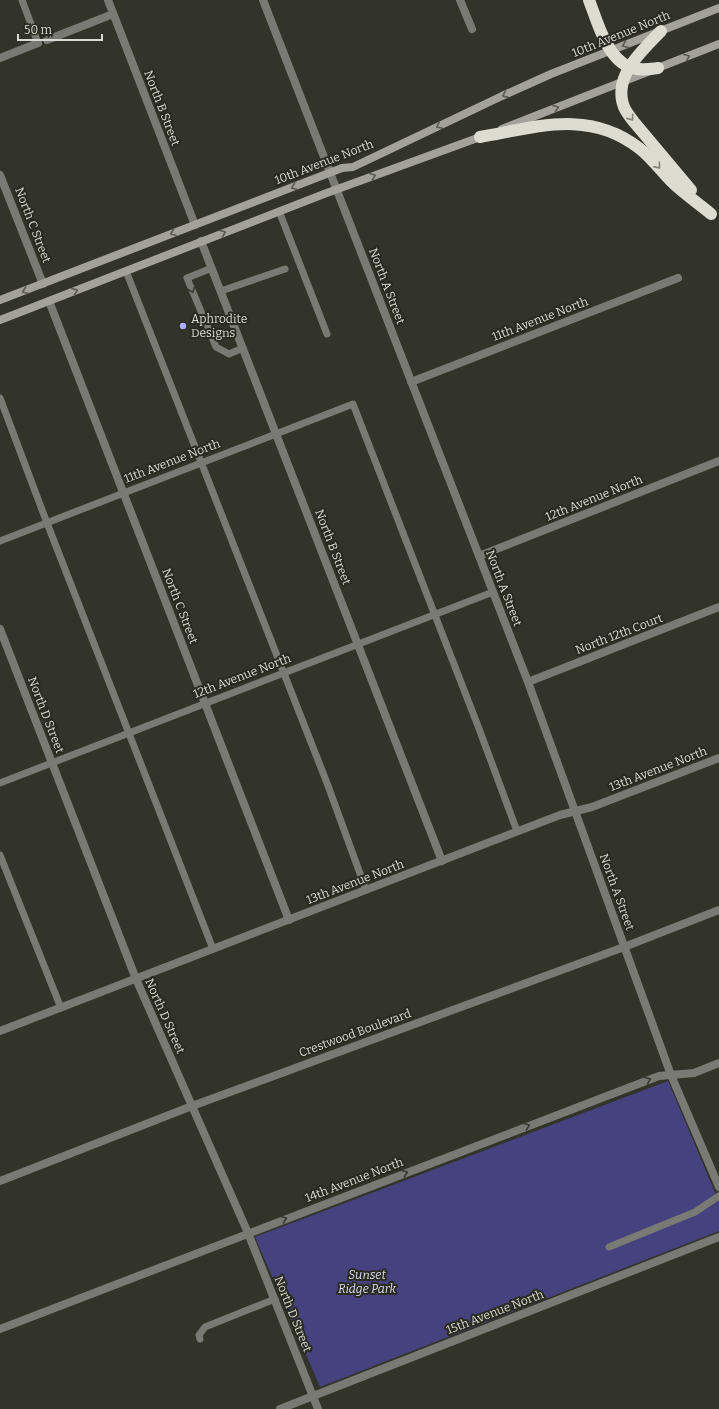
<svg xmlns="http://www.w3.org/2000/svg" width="719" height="1409" font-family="Bitter,serif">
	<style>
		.green { fill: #46427f }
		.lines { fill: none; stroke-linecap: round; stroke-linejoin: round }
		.service { stroke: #7a7a75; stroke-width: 7 }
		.minor { stroke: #7a7a75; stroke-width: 8 }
		.tertiary { stroke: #7a7a75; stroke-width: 8 }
		.secondary { stroke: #a2a29a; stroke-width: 8 }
		.motorway { stroke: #dcddd0; stroke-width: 12 }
		.oneway { stroke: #595a51 }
		.oneway2 { stroke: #828478 }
		.oneway3 { stroke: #393a31 }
		.poi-dot { fill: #aeaefa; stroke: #292a20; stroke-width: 1.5 }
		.labels { text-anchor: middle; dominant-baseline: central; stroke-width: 4; stroke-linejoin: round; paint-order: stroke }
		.street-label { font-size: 12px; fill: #d9dad3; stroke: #292a20 }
		.poi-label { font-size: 12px; fill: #d9dad3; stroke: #292a20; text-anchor: start }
		.park-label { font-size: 12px; font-style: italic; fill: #dcddf3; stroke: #292a20 }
	</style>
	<rect width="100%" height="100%" fill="#333429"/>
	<!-- green -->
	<path class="green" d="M668 1081 719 1202V1231L320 1387 255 1237Z"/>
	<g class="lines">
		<!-- service -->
		<g class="service">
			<path d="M22 0 38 43"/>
			<path d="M279 211 327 334"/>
			<path d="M212 268 187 278 216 347 229 354 243 348"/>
			<path d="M126 271 327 783 366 890"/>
			<path d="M221 291 285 269"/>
			<path d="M0 398 47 523 213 949"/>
			<path d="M0 541 353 404 478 726 517 831"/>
			<path d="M0 783 493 592"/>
			<path d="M0 855 61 1008"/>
			<path d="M609 1247 695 1212 719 1196"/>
			<path d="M200 1339 199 1335 205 1327 275 1299"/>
		</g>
		<!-- minor -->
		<g class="minor">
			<path d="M108 0 195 225"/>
			<path d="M460 0 472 29"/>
			<path d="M47 40 113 14"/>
			<path d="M0 58 38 43"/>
			<path d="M0 175 43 284"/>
			<path d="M201 241 442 861"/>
			<path d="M49 301 289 920"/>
			<path d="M411 382 678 278"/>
			<path d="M479 556 719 461"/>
			<path d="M0 629 136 979 248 1233 318 1409"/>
			<path d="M528 682 719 607"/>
			<path d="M0 1031 560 815 592 807 719 758"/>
			<path d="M0 1181 192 1106 624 947 719 910"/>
			<path d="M0 1329 659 1076 694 1073 719 1063"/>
			<path d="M280 1409 719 1237"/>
		</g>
		<!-- tertiary -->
		<path class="tertiary" d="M263 0 528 682 671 1075 719 1187"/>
		<!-- secondary -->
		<g class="secondary">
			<path d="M502 129 719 44"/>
			<path d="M0 300 342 168 353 167 502 96 551 74 719 8"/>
			<path d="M0 320 324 194 483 136"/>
		</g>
		<!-- motorway -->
		<g class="motorway">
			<path d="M589 0C597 21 607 59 630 67 639 71 649 69 658 68"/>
			<path d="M661 31C643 50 612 76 624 107 626 112 630 117 634 122L691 190"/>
			<path d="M480 137C537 127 589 109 639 148 651 157 660 170 671 181 683 193 698 203 711 214"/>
		</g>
	</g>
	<!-- one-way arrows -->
	<defs><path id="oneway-chevron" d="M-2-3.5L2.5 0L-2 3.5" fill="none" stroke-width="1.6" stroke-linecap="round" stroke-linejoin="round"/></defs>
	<g class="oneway">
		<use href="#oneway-chevron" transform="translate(625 45) rotate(158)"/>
		<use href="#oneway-chevron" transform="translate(687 57) rotate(-21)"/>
		<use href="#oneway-chevron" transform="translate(505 95) rotate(156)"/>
		<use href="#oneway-chevron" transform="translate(556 108) rotate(-21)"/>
		<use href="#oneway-chevron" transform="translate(439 126) rotate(155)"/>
		<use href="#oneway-chevron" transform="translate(373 176) rotate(-20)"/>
		<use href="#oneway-chevron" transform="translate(294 187) rotate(159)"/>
		<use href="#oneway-chevron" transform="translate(173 233) rotate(159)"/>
		<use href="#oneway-chevron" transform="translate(223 233) rotate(-21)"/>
		<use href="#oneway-chevron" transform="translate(25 291) rotate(159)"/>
		<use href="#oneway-chevron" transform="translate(75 291) rotate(-21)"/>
	</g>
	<g class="oneway2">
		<use href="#oneway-chevron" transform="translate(631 118) rotate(55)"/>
		<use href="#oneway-chevron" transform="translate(658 166) rotate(48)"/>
	</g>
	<g class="oneway3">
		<use href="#oneway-chevron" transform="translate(192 290) rotate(68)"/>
		<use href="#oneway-chevron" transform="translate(648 1080) rotate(-21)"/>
		<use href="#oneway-chevron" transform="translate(527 1126) rotate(-21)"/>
		<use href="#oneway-chevron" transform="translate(405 1173) rotate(-21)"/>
		<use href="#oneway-chevron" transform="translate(284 1219) rotate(-21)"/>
	</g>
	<!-- markers -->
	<circle class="poi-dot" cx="183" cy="326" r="4"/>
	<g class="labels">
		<!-- street labels -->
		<g class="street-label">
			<text transform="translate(621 34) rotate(-22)">10th Avenue North</text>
			<text transform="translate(162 108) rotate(69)">North B Street</text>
			<text transform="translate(324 162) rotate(-21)">10th Avenue North</text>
			<text transform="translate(33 225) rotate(69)">North C Street</text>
			<text transform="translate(387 286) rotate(69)">North A Street</text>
			<text transform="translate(540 319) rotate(-21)">11th Avenue North</text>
			<text transform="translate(172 461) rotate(-21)">11th Avenue North</text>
			<text transform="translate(594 498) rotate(-22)">12th Avenue North</text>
			<text transform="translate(333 547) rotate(69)">North B Street</text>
			<text transform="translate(504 588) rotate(69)">North A Street</text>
			<text transform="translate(180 606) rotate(69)">North C Street</text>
			<text transform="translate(619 634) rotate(-21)">North 12th Court</text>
			<text transform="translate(242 676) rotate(-21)">12th Avenue North</text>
			<text transform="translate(46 715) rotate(69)">North D Street</text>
			<text transform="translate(658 769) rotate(-21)">13th Avenue North</text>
			<text transform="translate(355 882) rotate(-21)">13th Avenue North</text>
			<text transform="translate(617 892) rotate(70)">North A Street</text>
			<text transform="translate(165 1016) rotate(66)">North D Street</text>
			<text transform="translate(355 1033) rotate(-20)">Crestwood Boulevard</text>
			<text transform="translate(354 1180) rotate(-21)">14th Avenue North</text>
			<text transform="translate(495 1312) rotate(-21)">15th Avenue North</text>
			<text transform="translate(293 1314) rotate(68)">North D Street</text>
		</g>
		<!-- poi labels -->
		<g class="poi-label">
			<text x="191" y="319">Aphrodite<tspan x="191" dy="14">Designs</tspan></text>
		</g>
		<!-- park labels -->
		<g class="park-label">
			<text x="367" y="1275">Sunset<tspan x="367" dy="14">Ridge Park</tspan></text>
		</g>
	</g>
	<!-- scale -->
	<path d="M18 34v6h84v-6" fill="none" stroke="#d9dad3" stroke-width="2"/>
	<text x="24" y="34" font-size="12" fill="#d9dad3" stroke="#292a20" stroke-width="3" paint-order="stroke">50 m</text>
</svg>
